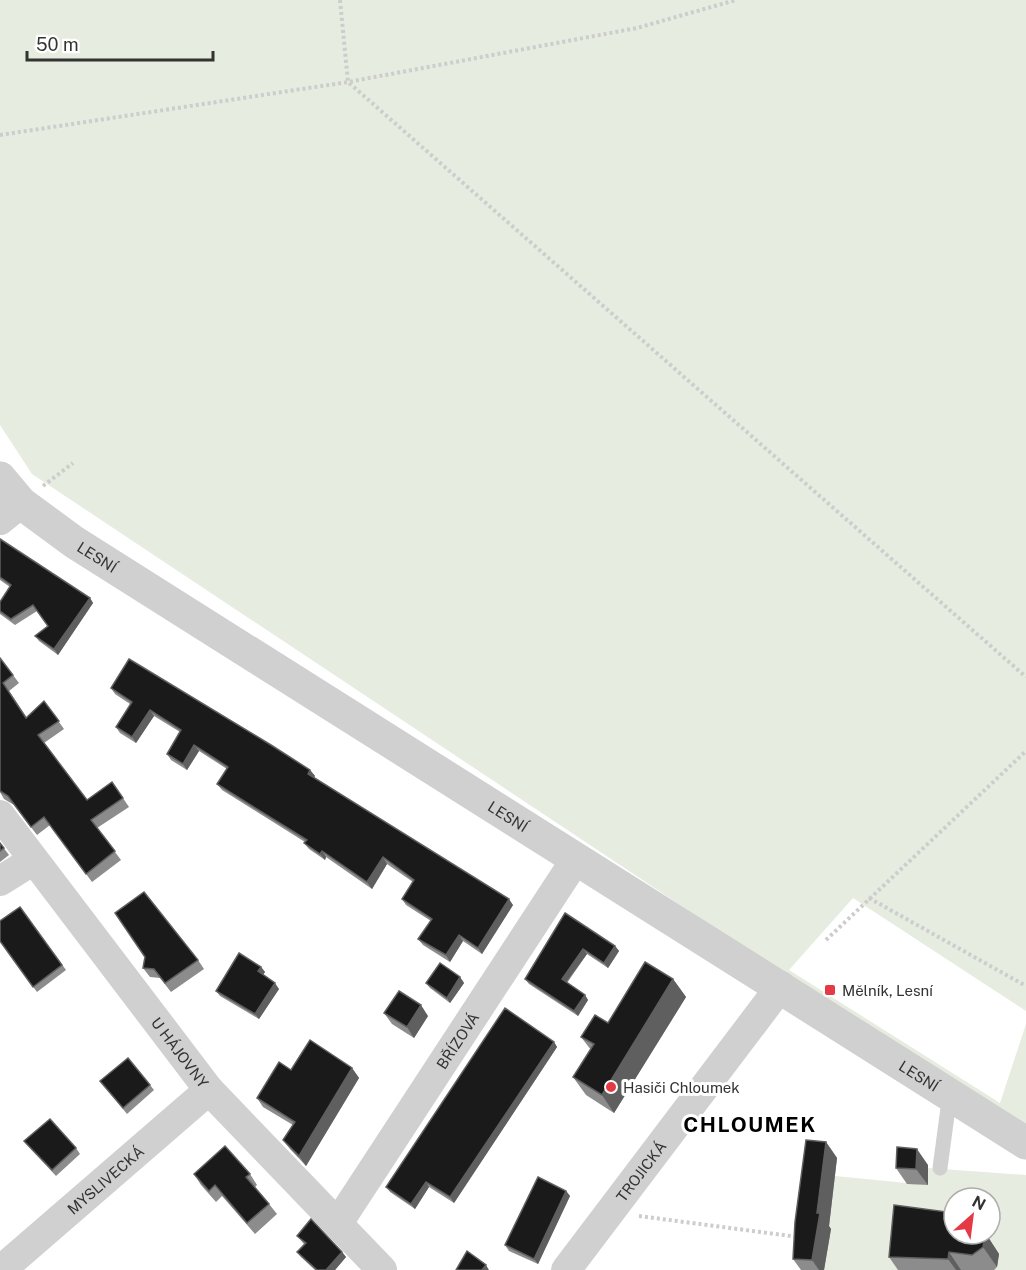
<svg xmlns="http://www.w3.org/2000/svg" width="1026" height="1270" font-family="'Public Sans',sans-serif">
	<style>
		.green { fill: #e6ecdf }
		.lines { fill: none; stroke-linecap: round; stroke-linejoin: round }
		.path { stroke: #cdcdcd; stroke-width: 4; stroke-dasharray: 3 3; stroke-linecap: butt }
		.service { stroke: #d0d0d0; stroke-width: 15 }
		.minor { stroke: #d0d0d0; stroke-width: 30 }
		.tertiary { stroke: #d0d0d0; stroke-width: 33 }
		.wall { fill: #8c8c8c }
		.shaded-wall { fill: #5f5f5f }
		.building { fill: #1a1a1a; stroke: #5f5f5f; stroke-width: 1.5 }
		.poi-dot { fill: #e63946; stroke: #fff; stroke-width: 2 }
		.labels { text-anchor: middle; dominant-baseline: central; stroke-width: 6; stroke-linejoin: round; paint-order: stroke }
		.street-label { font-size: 15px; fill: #333; stroke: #fff }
		.poi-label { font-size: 15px; fill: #333; stroke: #fff; text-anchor: start }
		.district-label { font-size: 21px; font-weight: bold; letter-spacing: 1.5px; fill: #000; stroke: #fff }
	</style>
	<rect width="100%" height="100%" fill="#fff"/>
	<!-- green -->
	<g class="green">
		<path d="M0 0H1026V1011L853 898 789 970 1000 1103 1026 1024V1127L769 964 32 474 0 425Z"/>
		<path d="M928 1168 1026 1175V1270H994L997 1267 987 1244 990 1198H954V1234L903 1270H824L831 1230 828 1229 835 1176 927 1185Z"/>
	</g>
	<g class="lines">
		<!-- path -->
		<g class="path">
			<path d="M340 0 348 82 1026 677"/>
			<path d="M0 135 348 82 637 28 736 0"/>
			<path d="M43 486 73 463"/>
			<path d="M869 898 1026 986"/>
			<path d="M826 940 1026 751"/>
			<path d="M639 1216 798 1237"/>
		</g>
		<!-- service -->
		<path class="service" d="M940 1168 950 1093"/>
		<!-- minor -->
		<g class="minor">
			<path d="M0 520 21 503"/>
			<path id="s1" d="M0 815 209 1090 382 1270"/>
			<path d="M0 881 32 861"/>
			<path id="s2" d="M338 1223 576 859"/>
			<path id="s3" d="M1 1270 209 1090"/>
			<path id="s4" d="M566 1270 781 986"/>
		</g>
		<!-- tertiary -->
		<path class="tertiary" id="s5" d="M0 478 21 503 74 542 1026 1143"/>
	</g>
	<!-- wall -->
	<g class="wall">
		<path d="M0 539 90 598 93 603 58 655 39 641 35 636 48 626 37 611 15 625 0 614V602L10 587 0 580Z"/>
		<path d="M0 658 19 683 9 691 27 718 44 701 64 729 44 743 87 800 112 782 129 807 97 828 121 860 92 882 50 825 37 835 14 805 4 799 0 792Z"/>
		<path d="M111 688 310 770 315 776 314 777 513 905 482 954 463 941 450 962 423 945 418 939 431 921 406 905 402 899 413 882 387 864 372 889 326 857 325 860 309 849 304 843 305 842 222 790 217 784 227 769 199 751 187 770 171 760 167 754 180 732 154 716 136 743 120 733 116 727 130 704 115 694Z"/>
		<path d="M0 843 9 855 0 862Z"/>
		<path d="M20 907 66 970 37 992 0 942Z"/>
		<path d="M565 913 615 946 619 951 608 968 587 954 567 983 585 995 588 1000 578 1016 529 984 525 979Z"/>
		<path d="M198 960 204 969 171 992 160 978 150 977 143 968Z"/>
		<path d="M261 967 265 972 263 975 279 989 259 1019 220 996 216 991Z"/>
		<path d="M460 977 464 983 450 1003 430 988 426 983Z"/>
		<path d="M673 979 686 997 614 1113 586 1095 573 1077 591 1050 581 1037 608 1023Z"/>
		<path d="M384 1013 428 1016 414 1038 392 1024Z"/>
		<path d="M554 1042 557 1047 454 1203 429 1187 415 1209 390 1192 386 1187Z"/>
		<path d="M352 1068 359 1078 306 1166 290 1149 283 1140 293 1125 263 1107 257 1098 291 1070Z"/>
		<path d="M100 1081 150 1085 154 1090 127 1114Z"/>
		<path d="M24 1141 76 1148 80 1154 56 1176 28 1146Z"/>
		<path d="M826 1142 837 1158 829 1226 831 1229 824 1270H801L793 1259Z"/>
		<path d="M928 1165V1185L907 1184 896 1168Z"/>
		<path d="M194 1174H250L257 1185 255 1187 269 1204 277 1214 255 1234 222 1196 216 1202 201 1185Z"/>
		<path d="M566 1191 570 1196 538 1264 509 1251 505 1245Z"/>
		<path d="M954 1234H988V1237L999 1254 997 1267 994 1270H898L889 1257Z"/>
		<path d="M297 1236 342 1252 346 1257 335 1270H315L301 1257 297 1252 304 1244Z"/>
	</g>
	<!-- shaded-wall -->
	<g class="shaded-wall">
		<path d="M90 598 93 603 58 655 54 649Z"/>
		<path d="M150 710 154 716 136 743 132 737Z"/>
		<path d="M194 745 199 751 187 770 183 764Z"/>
		<path d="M310 770 315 776 312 780 308 774Z"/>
		<path d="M322 851 326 857 325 860 320 854Z"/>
		<path d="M383 857 387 864 372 889 367 882Z"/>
		<path d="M509 899 513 905 482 954 478 948Z"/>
		<path d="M459 935 463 941 450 962 446 955Z"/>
		<path d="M615 946 619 951 608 968 604 963Z"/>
		<path d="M583 949 587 954 565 984 562 979Z"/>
		<path d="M261 967 265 972 262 976 258 971Z"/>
		<path d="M460 977 464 983 450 1003 447 998Z"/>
		<path d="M673 979 686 997 614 1113 602 1095Z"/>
		<path d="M275 983 279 989 259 1019 255 1014Z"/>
		<path d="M585 995 588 1000 578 1016 574 1011Z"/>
		<path d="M421 1005 428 1016 414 1038 407 1027Z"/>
		<path d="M554 1042 557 1047 454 1203 450 1197Z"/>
		<path d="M352 1068 359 1078 306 1166 299 1156Z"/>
		<path d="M826 1142 837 1158 829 1226 831 1229 824 1270H819L812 1260Z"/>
		<path d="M917 1149 928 1165V1185L916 1169Z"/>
		<path d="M426 1182 429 1187 415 1209 411 1204Z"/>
		<path d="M566 1191 570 1196 538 1264 534 1259Z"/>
		<path d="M985 1234H988V1237L999 1254 997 1267 983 1247Z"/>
		<path d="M342 1252 346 1257 335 1270H326Z"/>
		<path d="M949 1252 961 1270H956L948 1259Z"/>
		<path d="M486 1265 489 1270H482Z"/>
	</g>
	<!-- building -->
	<g class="building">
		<path d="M0 539 90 598 54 649 35 636 48 626 33 605 11 619 0 611V602L11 585 0 577Z"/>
		<path d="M0 658 13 675 3 683 26 718 44 701 59 721 38 735 87 800 112 782 123 798 91 820 115 851 86 874 44 817 31 827 8 796 0 791Z"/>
		<path d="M129 659 271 745 310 770 308 774 509 899 478 948 459 935 446 955 418 939 432 919 402 899 414 880 383 857 367 882 322 851 320 854 304 843 307 840 217 784 228 767 194 745 183 764 167 754 181 730 150 710 132 737 116 727 132 702 111 688Z"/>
		<path d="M0 843 4 848 0 851Z"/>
		<path d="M144 892 198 960 165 983 154 969 143 968 145 957 115 913Z"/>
		<path d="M20 907 62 965 33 987 0 941V921Z"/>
		<path d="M565 913 615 946 604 963 583 949 562 979 585 995 574 1011 525 979Z"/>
		<path d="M239 953 261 967 258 971 275 983 255 1014 216 991Z"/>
		<path d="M645 962 673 979 602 1095 573 1077 594 1044 581 1037 595 1015 608 1023Z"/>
		<path d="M440 963 460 977 447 998 426 983Z"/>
		<path d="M399 991 421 1005 407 1027 384 1013Z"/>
		<path d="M505 1008 554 1042 450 1197 426 1182 411 1204 386 1187Z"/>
		<path d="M310 1040 352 1068 299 1156 283 1140 295 1122 257 1098 279 1062 291 1070Z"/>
		<path d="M128 1058 150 1085 123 1108 100 1081Z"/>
		<path d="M50 1119 76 1148 52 1170 24 1141Z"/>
		<path d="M806 1140 826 1142 817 1213H820L812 1260 793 1259 795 1222Z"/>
		<path d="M225 1146 250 1174 246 1177 269 1204 247 1223 215 1185 209 1191 194 1174Z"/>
		<path d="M897 1147 917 1149 916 1169 896 1168Z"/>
		<path d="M538 1177 566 1191 534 1259 505 1245Z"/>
		<path d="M894 1205 954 1213V1209V1234H985L983 1247 972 1255 949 1252 948 1259 889 1257Z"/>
		<path d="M311 1219 342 1252 326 1270H317L297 1252 306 1243 297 1236Z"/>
		<path d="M467 1251 486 1265 482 1270H456Z"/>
	</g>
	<!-- markers -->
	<g class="poi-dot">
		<rect x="824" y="984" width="12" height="12" rx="3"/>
		<circle cx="611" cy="1087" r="6"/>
	</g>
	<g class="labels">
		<!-- street labels -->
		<g class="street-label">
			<text stroke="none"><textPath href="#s5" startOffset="126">LESNÍ</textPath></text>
			<text stroke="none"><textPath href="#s5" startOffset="612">LESNÍ</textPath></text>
			<text stroke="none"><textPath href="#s2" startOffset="218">BŘÍZOVÁ</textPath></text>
			<text stroke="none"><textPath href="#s1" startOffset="298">U HÁJOVNY</textPath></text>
			<text stroke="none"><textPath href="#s5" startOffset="1098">LESNÍ</textPath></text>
			<text stroke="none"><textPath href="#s4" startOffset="124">TROJICKÁ</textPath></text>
			<text stroke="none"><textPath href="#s3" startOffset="138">MYSLIVECKÁ</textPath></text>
		</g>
		<!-- poi labels -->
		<g class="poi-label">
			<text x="842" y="990">Mělník, Lesní</text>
			<text x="623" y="1087">Hasiči Chloumek</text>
		</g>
		<!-- district labels -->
		<g class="district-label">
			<text x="750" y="1124">CHLOUMEK</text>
		</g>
	</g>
	<!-- north arrow -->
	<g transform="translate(972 1216) rotate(28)"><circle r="28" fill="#ffffff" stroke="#adadad" stroke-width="1.5"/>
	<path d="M0-4.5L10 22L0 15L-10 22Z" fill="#e63946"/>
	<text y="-9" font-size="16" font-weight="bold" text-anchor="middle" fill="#333333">N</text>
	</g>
	<!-- scale -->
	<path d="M27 51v9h186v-9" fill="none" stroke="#333333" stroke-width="3"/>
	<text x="36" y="51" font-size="18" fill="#333333" stroke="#ffffff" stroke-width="4.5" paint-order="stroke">50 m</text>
</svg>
